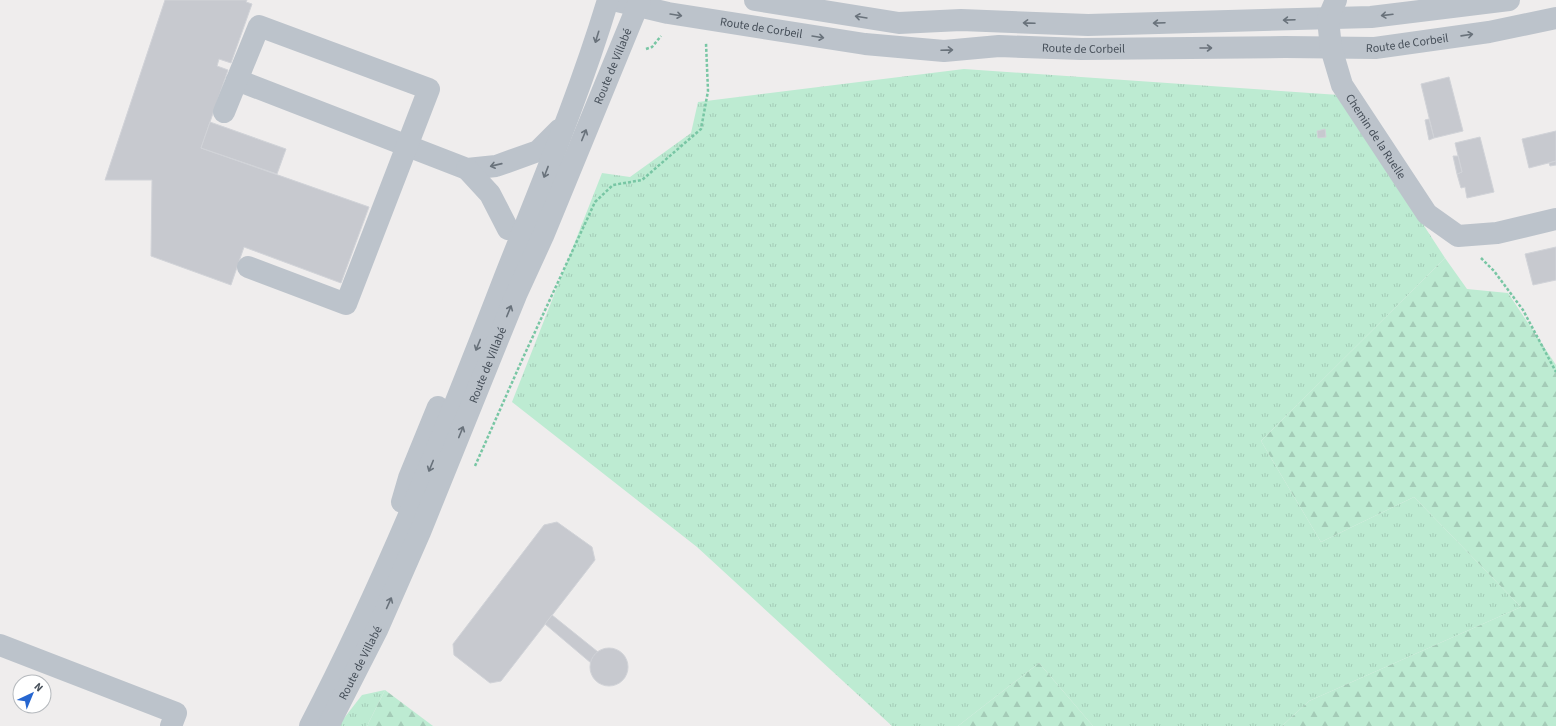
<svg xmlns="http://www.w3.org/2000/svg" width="1556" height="726" font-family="'Source Sans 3',sans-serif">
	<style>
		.grass { fill: url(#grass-tufts) }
		.forest { fill: url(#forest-firs) }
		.building { fill: #c7c9cf; stroke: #d1d3d8 }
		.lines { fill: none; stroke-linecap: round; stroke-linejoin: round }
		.path { stroke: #78c6a4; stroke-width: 2.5; stroke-dasharray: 3 2; stroke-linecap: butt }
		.minor { stroke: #bcc3cb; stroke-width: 22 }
		.oneway { stroke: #69727b }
		.labels { text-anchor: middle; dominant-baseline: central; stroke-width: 3.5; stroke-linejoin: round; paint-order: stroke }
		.street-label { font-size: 12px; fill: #464f59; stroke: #fff }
	</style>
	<defs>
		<pattern id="grass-tufts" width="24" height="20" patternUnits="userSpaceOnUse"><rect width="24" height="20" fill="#bdebd2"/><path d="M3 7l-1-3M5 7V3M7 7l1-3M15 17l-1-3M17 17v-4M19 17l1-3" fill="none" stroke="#a4cbb7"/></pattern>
		<pattern id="forest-firs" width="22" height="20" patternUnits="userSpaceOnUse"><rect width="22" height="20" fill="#bdebd2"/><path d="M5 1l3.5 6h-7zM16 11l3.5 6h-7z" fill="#a4cbb7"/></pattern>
	</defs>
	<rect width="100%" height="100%" fill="#efeded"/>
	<!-- grass -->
	<g class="grass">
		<path d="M964 69 1339 95 1445 258 1261 441 1321 542 1414 497 1521 607 1309 701 1282 726H1093L1039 663 958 726H892L697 547 512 402 602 173 630 177 691 133 698 102Z"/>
		<path d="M385 690 367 726H338L362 695Z"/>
	</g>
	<!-- forest -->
	<g class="forest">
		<path d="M1445 258 1467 289 1508 293 1556 365V726H1282L1309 701 1521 607 1414 497 1321 542 1261 441Z"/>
		<path d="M1039 663 1093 726H958Z"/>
		<path d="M385 690 433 726H367Z"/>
	</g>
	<!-- building -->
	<g class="building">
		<path d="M165 0H247L246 2 252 4 231 63 219 59 217 66 228 70 201 148 369 207 341 283 244 247 231 285 151 256 152 180H105Z"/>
		<path d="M1449 77 1463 131 1434 138 1421 84Z"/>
		<path d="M1429 119 1434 138 1429 140 1425 120Z"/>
		<path d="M210 122 286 149 277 174 201 148Z"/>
		<path d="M1325 129 1326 137 1318 138 1317 131Z"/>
		<path d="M1556 131V161L1529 168 1522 139Z"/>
		<path d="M1480 137 1494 192 1467 198 1465 187 1461 188 1457 174 1462 172 1455 143Z"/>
		<path d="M1453 156H1458L1462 172 1457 174Z"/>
		<path d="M1556 161V165L1550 166 1549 163Z"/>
		<path d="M1556 247V280L1533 285 1525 254Z"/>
		<path d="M557 522 592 547 595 560 501 681 490 683 454 655 453 644 544 525Z"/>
		<path d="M552 615 598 652 591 663 545 624Z"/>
		<circle cx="609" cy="667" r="19"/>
	</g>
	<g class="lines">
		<!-- path -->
		<g class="path">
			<path d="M646 49 652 47 661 36"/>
			<path d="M1481 258 1494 271 1523 310 1556 372"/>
			<path d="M475 466 522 360 595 202 613 185 642 180 701 129 708 91 706 43"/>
		</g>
		<!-- minor -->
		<g class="minor">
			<path id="s1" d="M613 0 668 13 865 44 944 51 999 46 1081 49 1285 47 1375 48 1489 32 1556 18"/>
			<path d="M755 0 899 23 961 20 1088 25 1371 17 1509 0"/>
			<path id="s2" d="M1336 0 1328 19 1331 48 1342 85 1427 214 1458 236 1497 233 1556 219"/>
			<path d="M237 80 467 169 496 166 538 151 559 130"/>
			<path d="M224 112 259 26 429 89 346 304 248 267"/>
			<path d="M467 169 490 194 508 229"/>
			<path d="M402 502 409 478 438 407"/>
			<path d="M0 645 176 713 171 726"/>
			<path d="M310 726C386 580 447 427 506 274 542 183 580 93 608 0"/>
			<path id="s3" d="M328 726 377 630 420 532 516 295 543 236 640 0"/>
		</g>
	</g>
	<!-- one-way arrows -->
	<defs><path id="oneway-shaft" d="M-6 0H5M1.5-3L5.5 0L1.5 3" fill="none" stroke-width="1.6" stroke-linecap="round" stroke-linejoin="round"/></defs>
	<g class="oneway">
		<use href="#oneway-shaft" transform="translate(676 15) rotate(9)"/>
		<use href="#oneway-shaft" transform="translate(1387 15) rotate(173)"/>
		<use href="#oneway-shaft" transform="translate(861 17) rotate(-171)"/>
		<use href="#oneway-shaft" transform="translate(1289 20) rotate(178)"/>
		<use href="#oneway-shaft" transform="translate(1029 23) rotate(-178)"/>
		<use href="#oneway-shaft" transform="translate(1159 23) rotate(178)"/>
		<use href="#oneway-shaft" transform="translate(1467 35) rotate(-8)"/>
		<use href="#oneway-shaft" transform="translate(597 37) rotate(107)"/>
		<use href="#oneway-shaft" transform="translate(818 37) rotate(9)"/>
		<use href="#oneway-shaft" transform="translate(1206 48)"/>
		<use href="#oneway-shaft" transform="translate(947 50) rotate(-2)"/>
		<use href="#oneway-shaft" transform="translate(584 135) rotate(-68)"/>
		<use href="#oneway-shaft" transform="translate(496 165) rotate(167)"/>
		<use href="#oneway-shaft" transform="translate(546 172) rotate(111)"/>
		<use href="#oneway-shaft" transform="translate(509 311) rotate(-68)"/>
		<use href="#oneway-shaft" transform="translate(478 345) rotate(112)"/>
		<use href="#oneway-shaft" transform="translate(461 432) rotate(-68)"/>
		<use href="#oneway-shaft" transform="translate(431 466) rotate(112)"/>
		<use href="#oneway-shaft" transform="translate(389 603) rotate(-66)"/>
	</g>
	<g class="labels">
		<!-- street labels -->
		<g class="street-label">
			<text stroke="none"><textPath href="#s1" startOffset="151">Route de Corbeil</textPath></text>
			<text stroke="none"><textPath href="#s1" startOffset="799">Route de Corbeil</textPath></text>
			<text stroke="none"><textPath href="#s1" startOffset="475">Route de Corbeil</textPath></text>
			<text stroke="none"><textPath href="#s3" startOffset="719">Route de Villabé</textPath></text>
			<text stroke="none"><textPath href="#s2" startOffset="150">Chemin de la Ruelle</textPath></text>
			<text stroke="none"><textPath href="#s3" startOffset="395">Route de Villabé</textPath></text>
			<text stroke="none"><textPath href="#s3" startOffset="71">Route de Villabé</textPath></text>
		</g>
	</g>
	<!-- north arrow -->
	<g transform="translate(32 694) rotate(44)"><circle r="19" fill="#ffffff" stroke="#b5b9bd"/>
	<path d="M0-3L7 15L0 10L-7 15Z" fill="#2666d0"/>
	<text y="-6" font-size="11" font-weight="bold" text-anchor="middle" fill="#464f59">N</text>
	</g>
</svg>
